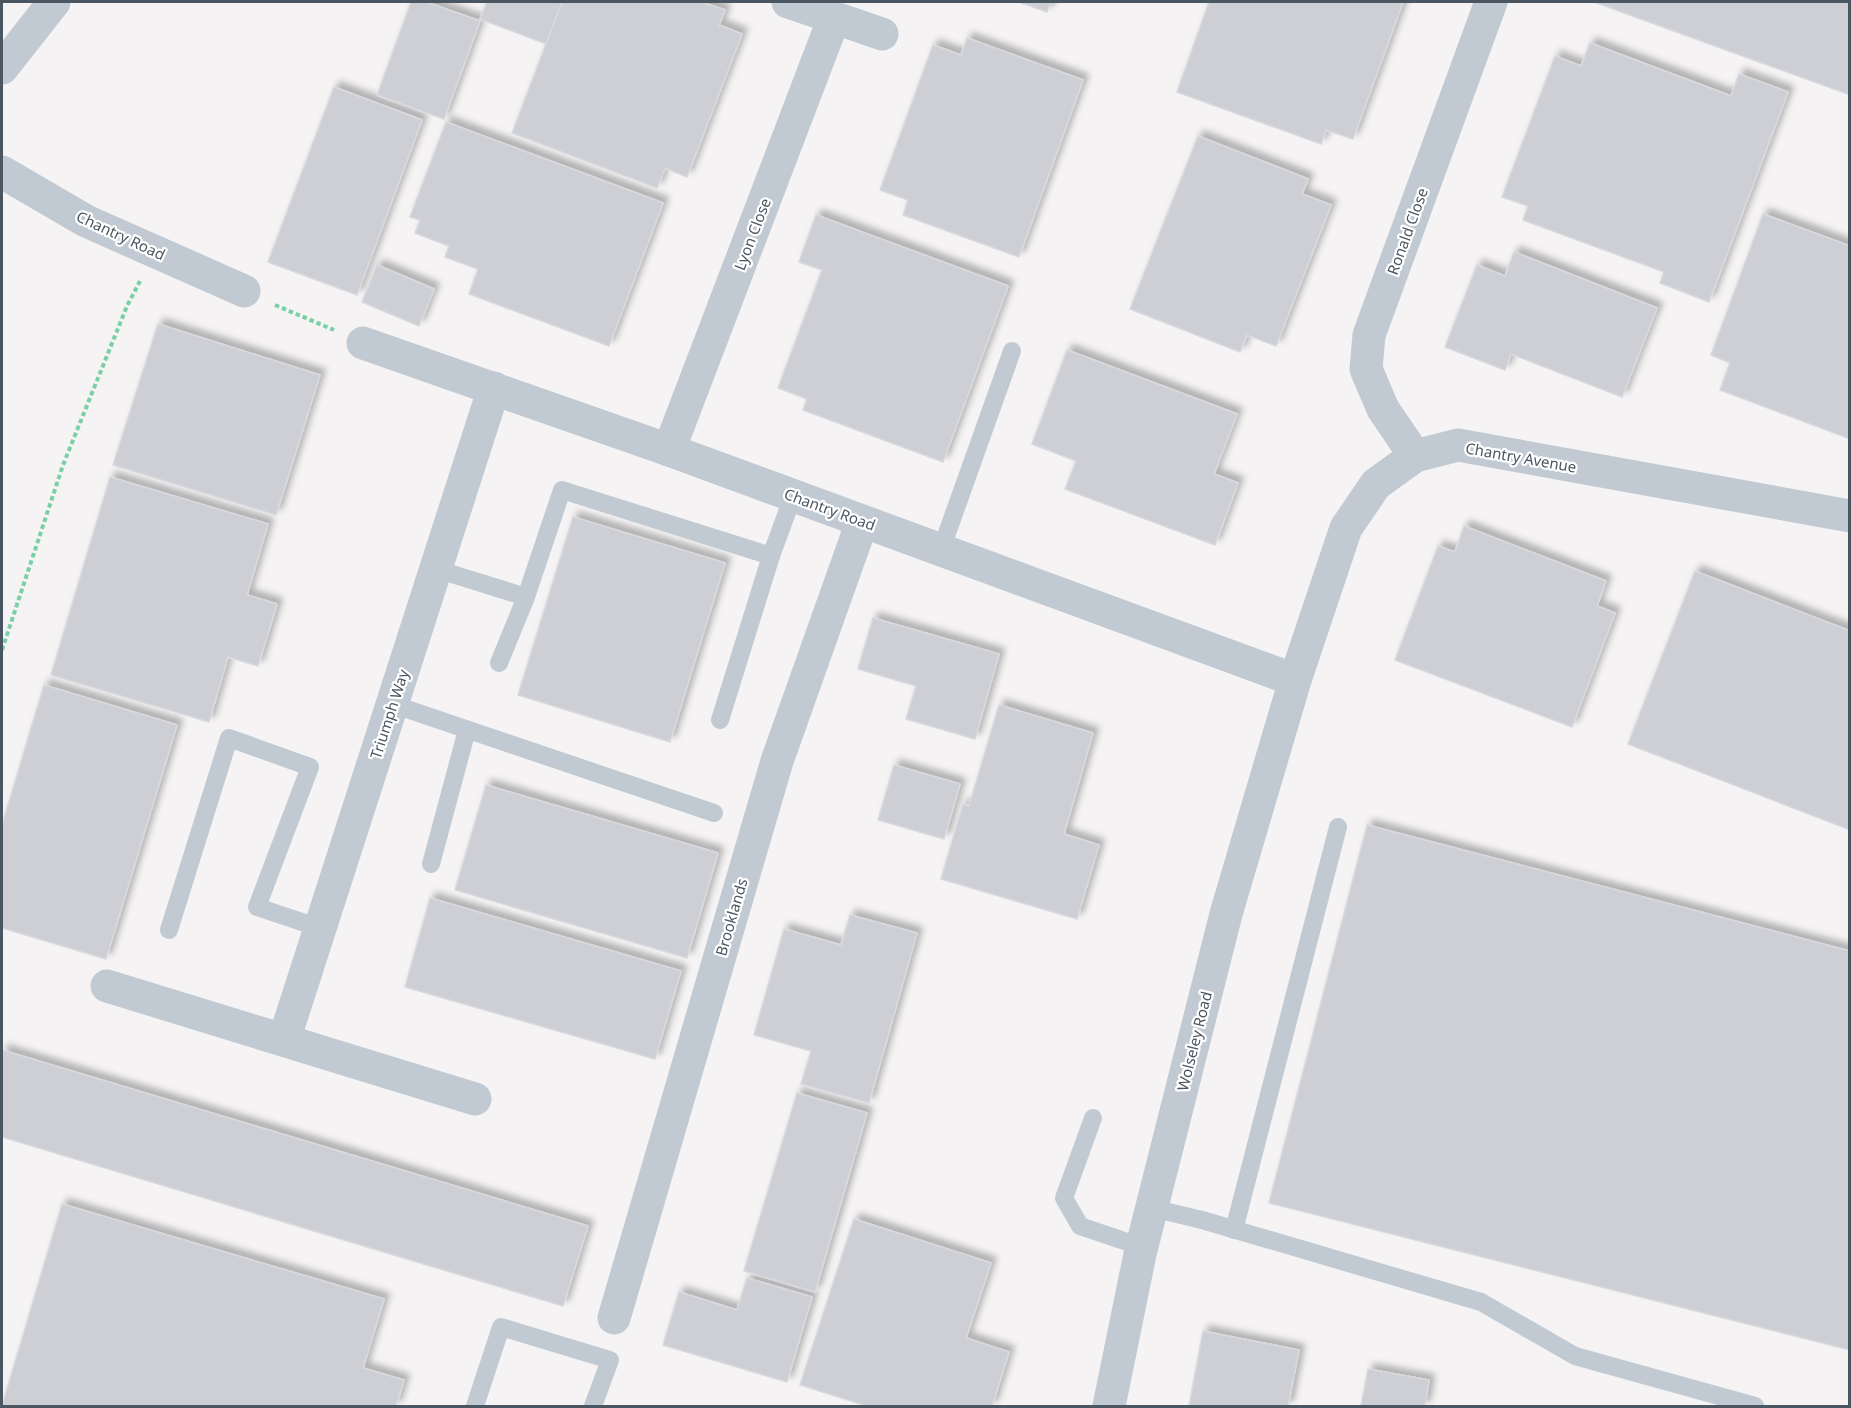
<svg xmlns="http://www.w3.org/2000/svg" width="1851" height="1408" font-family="'Noto Sans',sans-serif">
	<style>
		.building { fill: #cdcfd5; stroke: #d7d9de; stroke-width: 1.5; filter: url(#shadow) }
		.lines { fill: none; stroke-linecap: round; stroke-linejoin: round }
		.path { stroke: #7ad0a6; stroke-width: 4; stroke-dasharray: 4.5 3; stroke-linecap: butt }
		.lane { stroke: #c1cad2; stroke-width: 18 }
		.street { stroke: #c1cad2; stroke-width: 33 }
		.labels { text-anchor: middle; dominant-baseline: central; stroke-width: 4.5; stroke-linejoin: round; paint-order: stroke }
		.street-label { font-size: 15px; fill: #4a5661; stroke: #fff }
	</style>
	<defs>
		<filter id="shadow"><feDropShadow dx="5.5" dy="-5.5" stdDeviation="3" flood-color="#0004"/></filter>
	</defs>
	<rect width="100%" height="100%" fill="#f5f3f3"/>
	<!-- building -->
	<g class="building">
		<path d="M411 2H426L480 21 444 119 377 95Z"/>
		<path d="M487 2H562L546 44 480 19Z"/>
		<path d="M562 2H701L725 10 719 25 742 34 687 177 665 168 657 188 512 133Z"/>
		<path d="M1019 2H1051L1047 12Z"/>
		<path d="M1209 2H1403L1353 139 1326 130 1321 144 1177 92Z"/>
		<path d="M1594 2H1850V95Z"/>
		<path d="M967 38 1083 80 1019 257 903 215 908 200 880 190 933 45 961 55Z"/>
		<path d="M1590 43 1731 96 1739 74 1788 92 1709 302 1660 283 1664 272 1523 220 1528 206 1502 197 1555 56 1581 66Z"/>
		<path d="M334 87 422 120 357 295 268 262Z"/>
		<path d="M446 122 663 203 609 346 469 294 478 269 445 257 449 246 415 233 420 220 410 217Z"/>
		<path d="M1198 136 1308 179 1302 194 1331 205 1276 346 1247 335 1240 352 1130 309Z"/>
		<path d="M1763 214 1850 246V439L1720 390 1730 363 1711 355Z"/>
		<path d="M816 215 1008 286 943 462 803 410 807 399 778 388 822 270 799 262Z"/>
		<path d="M1514 252 1657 308 1622 397 1511 354 1505 370 1445 347 1477 265 1505 276Z"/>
		<path d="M377 265 434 289 419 326 362 302Z"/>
		<path d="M158 324 320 375 276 515 113 465Z"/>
		<path d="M1067 350 1237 414 1214 474 1238 483 1215 545 1065 489 1076 461 1032 444Z"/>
		<path d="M110 477 268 524 247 595 277 604 258 666 228 657 209 722 51 675Z"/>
		<path d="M573 517 725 563 670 742 518 695Z"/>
		<path d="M1464 526 1606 581 1597 606 1615 613 1572 727 1395 660 1438 546 1455 552Z"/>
		<path d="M1695 571 1850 631V830L1628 744Z"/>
		<path d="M873 618 999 654 975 739 906 719 916 686 858 669Z"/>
		<path d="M44 685 177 725 106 959 2 928V825Z"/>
		<path d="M999 705 1093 733 1064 834 1099 845 1077 919 941 879 963 804 969 806Z"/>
		<path d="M894 765 960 784 944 839 878 820Z"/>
		<path d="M486 785 718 853 687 958 455 890Z"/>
		<path d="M1367 825 1850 951V1350L1269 1203Z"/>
		<path d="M430 898 681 971 655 1059 405 987Z"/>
		<path d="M850 915 917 933 869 1103 801 1084 811 1051 754 1035 784 929 841 945Z"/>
		<path d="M2 1050 588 1226 563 1306 2 1137Z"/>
		<path d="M797 1093 867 1113 815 1292 744 1271Z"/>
		<path d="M62 1204 384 1299 363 1368 404 1380 396 1406H2Z"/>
		<path d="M854 1219 991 1263 966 1338 1009 1352 992 1406H867L800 1385Z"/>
		<path d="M747 1278 812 1297 787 1382 663 1345 679 1292 737 1310Z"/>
		<path d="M1203 1331 1299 1350 1288 1406H1189Z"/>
		<path d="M1368 1369 1429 1380 1425 1406H1361Z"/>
	</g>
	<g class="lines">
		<!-- path -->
		<g class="path">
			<path d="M275 305 334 330"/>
			<path d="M2 650 63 465 127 306 140 281"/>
		</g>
		<!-- lane -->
		<g class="lane">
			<path d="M941 550 1012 351"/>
			<path d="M771 556 793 496"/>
			<path d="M436 569 526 597 562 490 771 556 720 720"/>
			<path d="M499 663 526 597"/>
			<path d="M392 704 714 813"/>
			<path d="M431 864 467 730"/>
			<path d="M169 930 229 738 310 767 257 907 320 928"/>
			<path d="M1093 1118 1064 1198 1080 1226 1142 1247"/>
			<path d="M1152 1208 1202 1220 1481 1302 1575 1356 1755 1406"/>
			<path d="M1234 1230 1338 827"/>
			<path d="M475 1406 501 1327 610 1360 593 1406"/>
		</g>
		<!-- street -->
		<g class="street">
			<path d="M788 2 882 34"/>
			<path d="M2 68 54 2"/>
			<path d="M2 172 86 221 244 291"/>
			<path d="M363 343 669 450 1295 680"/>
			<path d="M669 450 834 18"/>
			<path d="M1415 456 1383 409 1366 369 1369 335 1491 2"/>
			<path d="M107 986 475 1099"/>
			<path d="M284 1040 494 388"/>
			<path d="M614 1318 777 761 862 522"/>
			<path d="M1109 1406 1140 1254 1226 914 1295 680 1346 528 1376 484 1415 456 1458 445 1850 516"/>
		</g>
	</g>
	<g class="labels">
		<!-- street labels -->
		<g class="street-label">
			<text transform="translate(1407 231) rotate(-70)">Ronald Close</text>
			<text transform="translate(752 234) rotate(-69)">Lyon Close</text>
			<text transform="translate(121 235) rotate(25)">Chantry Road</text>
			<text transform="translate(1521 457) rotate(10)">Chantry Avenue</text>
			<text transform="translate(830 509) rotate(20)">Chantry Road</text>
			<text transform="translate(389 714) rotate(-72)">Triumph Way</text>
			<text transform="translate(731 917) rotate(-74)">Brooklands</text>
			<text transform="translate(1194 1041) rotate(-76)">Wolseley Road</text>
		</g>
	</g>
	<!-- border -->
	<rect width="1851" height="1408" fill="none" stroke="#4a5661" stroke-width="6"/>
</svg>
